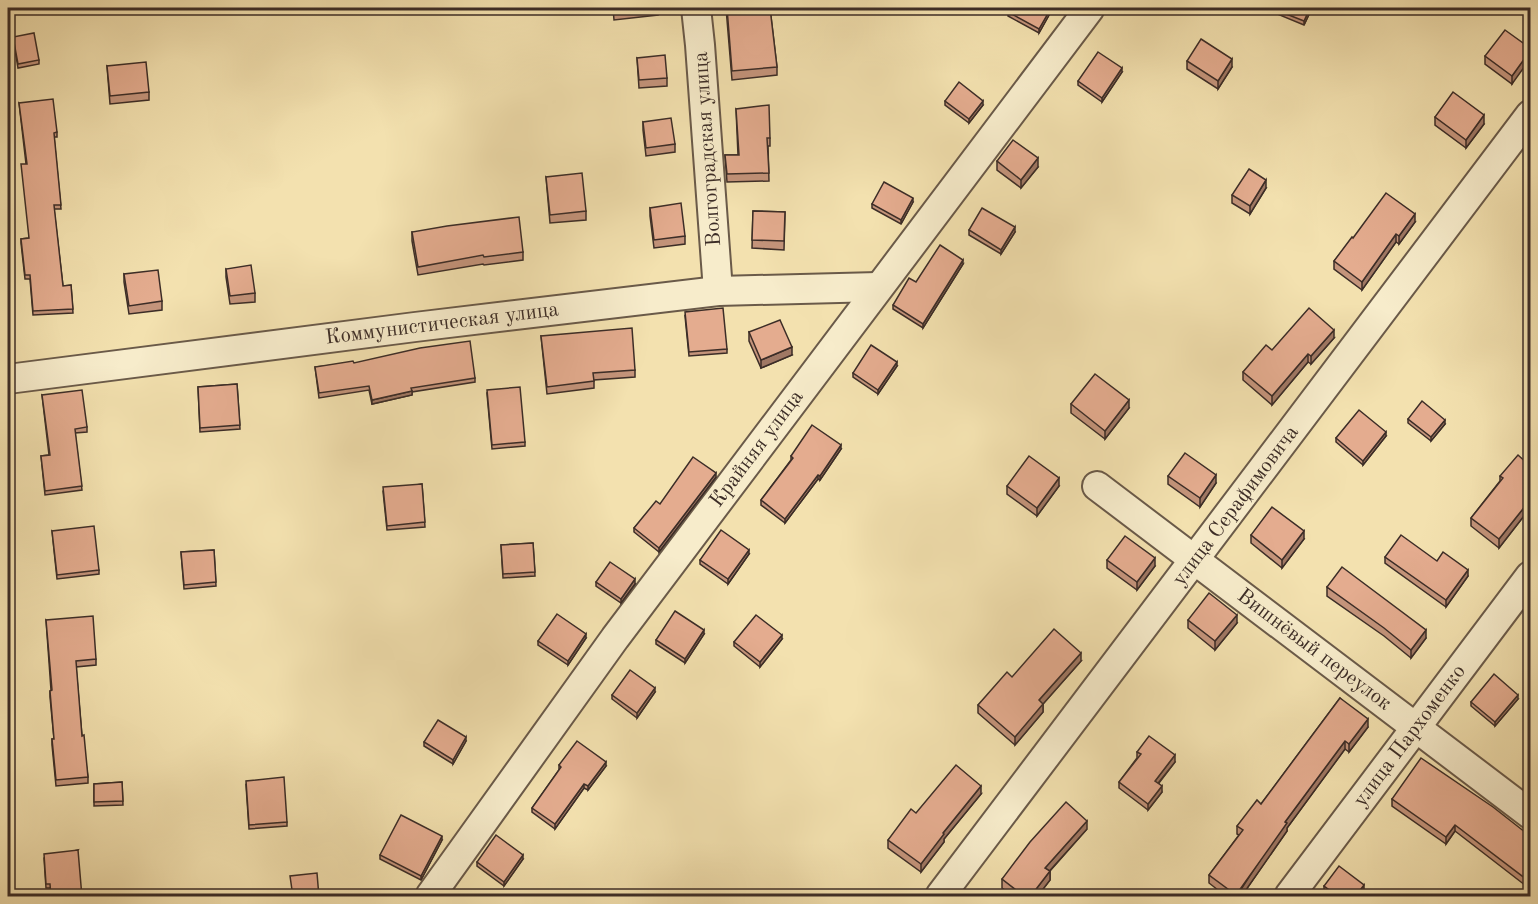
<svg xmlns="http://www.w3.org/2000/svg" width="1538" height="904" font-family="'Old Standard TT',serif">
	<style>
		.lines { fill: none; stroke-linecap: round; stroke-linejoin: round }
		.minor-casing { stroke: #6a5a49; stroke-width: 32 }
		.minor { stroke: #f7eccb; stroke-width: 28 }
		.wall { fill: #c4947b; stroke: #3c2d27; stroke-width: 1.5 }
		.shaded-wall { fill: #a07864; stroke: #3c2d27; stroke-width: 1.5 }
		.building { fill: #e4ac8f; stroke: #3c2d27; stroke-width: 1.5 }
		.labels { text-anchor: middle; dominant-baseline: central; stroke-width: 4.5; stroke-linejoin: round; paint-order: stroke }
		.street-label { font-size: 21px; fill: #3c2d27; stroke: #f7eccb }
	</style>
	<rect width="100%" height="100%" fill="#f3e1af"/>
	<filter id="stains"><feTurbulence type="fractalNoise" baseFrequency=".00333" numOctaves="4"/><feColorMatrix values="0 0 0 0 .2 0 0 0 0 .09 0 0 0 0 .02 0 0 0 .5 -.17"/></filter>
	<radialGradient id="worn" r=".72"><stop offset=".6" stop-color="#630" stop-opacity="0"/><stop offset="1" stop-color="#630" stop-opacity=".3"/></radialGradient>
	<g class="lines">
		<!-- minor casing -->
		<g class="minor-casing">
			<g id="minor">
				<path d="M696 8 700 45 718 291"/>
				<path d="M8 379 415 327 718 291 878 287"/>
				<path d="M1097 486 1530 814"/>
				<path d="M430 896 615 638 1090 8"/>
				<path d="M940 896 1530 115"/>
				<path d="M1289 896 1530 576"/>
			</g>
		</g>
		<!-- minor -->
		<use href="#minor" class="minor"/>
	</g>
	<!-- wall -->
	<g class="wall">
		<path d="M613 8H658V15L614 20Z"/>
		<path d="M726 8H770L777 67V75L732 80Z"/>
		<path d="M1053 8 1039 33 1008 16V12Z"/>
		<path d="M1265 8H1312L1304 25 1265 9Z"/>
		<path d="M13 37 39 60V64L18 68Z"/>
		<path d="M1530 48 1512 84 1485 64V56Z"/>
		<path d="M637 58 667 78V86L639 88Z"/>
		<path d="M1187 61 1232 67 1218 89 1187 69Z"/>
		<path d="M107 66 149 92V100L110 104Z"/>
		<path d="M1122 72 1102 102 1078 85V81Z"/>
		<path d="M945 101 983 105 969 123 945 105Z"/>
		<path d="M19 103 57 132V137H54L61 209H54L63 286 71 285 73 313 33 315 30 279H25L21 243V239L29 238 26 164Z"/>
		<path d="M736 109 770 138V146H768L769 181 727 182 725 155H738Z"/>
		<path d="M1435 117 1484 124 1466 148 1435 125Z"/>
		<path d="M643 122 675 144V152L646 156 643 130Z"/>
		<path d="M997 161 1038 167 1021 188 997 170Z"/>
		<path d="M546 177 586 211V220L550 223Z"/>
		<path d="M1266 188 1250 214 1232 203V195Z"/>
		<path d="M913 202 901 224 872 208V204Z"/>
		<path d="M650 208 685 236V244L654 248 650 216Z"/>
		<path d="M753 211 785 212 784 250 752 248Z"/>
		<path d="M1415 222 1399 244 1396 242 1362 290 1334 269V261L1353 238Z"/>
		<path d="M969 230 1015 232 1001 254 969 235Z"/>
		<path d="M412 232 523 252V260L484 265 483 264 418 275 412 241Z"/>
		<path d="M963 264 923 328 893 309V305L916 282Z"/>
		<path d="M226 269 255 293V302L230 304 226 277Z"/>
		<path d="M124 274 162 301V310L129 314 124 282Z"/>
		<path d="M685 316 727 349V353L689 356Z"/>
		<path d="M749 332 792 355 761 368 749 341Z"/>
		<path d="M541 336 635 370V377L594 380V388L547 394Z"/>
		<path d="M1334 338 1311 364 1308 362 1272 405 1243 380V372L1272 350Z"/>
		<path d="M354 363 475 378V382L412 392V395L372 404 369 390 319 398 315 367Z"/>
		<path d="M897 366 878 394 853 377V373Z"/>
		<path d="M237 384 240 429 200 432 198 387Z"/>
		<path d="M487 394 525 442V446L492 449Z"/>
		<path d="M42 395 87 427V432L75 433 82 490 45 495 41 456 49 455Z"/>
		<path d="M1071 404 1129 408 1105 439 1071 413Z"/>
		<path d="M1408 419 1445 424 1431 441 1408 423Z"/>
		<path d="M1386 436 1363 465 1336 442V438Z"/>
		<path d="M841 449 820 480 818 479 785 523 761 505V500L791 460V456Z"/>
		<path d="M1530 466V509V508L1499 548 1471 526V518L1500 481V476Z"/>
		<path d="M1168 476 1216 483 1200 507 1168 484Z"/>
		<path d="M716 477 659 552 634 532V528L660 504Z"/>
		<path d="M422 484 425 527 387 530 383 491Z"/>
		<path d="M1007 486H1059L1037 516 1007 494Z"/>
		<path d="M52 531 99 570V574L57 579Z"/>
		<path d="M1251 535 1304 539 1282 568 1251 543Z"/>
		<path d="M533 543 535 576 503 578 501 545Z"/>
		<path d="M214 550 216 586 184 589 181 552Z"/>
		<path d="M749 554 728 584 700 564V560Z"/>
		<path d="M1385 557 1437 561 1468 576 1446 607 1385 563Z"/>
		<path d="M1107 560 1155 566 1137 590 1107 568Z"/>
		<path d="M596 582 635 584 621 603 596 586Z"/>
		<path d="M1327 587 1426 638 1411 658 1384 636 1327 596Z"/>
		<path d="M46 620 96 659V665L76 667 82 736 88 777V783L56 786 52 745V739H54L50 697V691L51 690Z"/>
		<path d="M1188 620 1237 623 1215 650 1188 628Z"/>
		<path d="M704 634 685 663 656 644V640Z"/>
		<path d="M586 638 568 665 538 645V641Z"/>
		<path d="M782 639 760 667 734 646V642Z"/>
		<path d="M1081 661 1043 704V712L1015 745 978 713V705L1012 677Z"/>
		<path d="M655 692 637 718 612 699V695Z"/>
		<path d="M1340 698 1368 727 1349 752 1345 749 1287 828V831L1241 897H1227L1209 883V875L1239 835 1237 834V826L1261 804Z"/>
		<path d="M1518 699 1495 726 1471 706V702Z"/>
		<path d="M466 741 453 764 424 746V742Z"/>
		<path d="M1137 752 1175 762 1159 783 1162 792 1148 810 1119 788V782L1137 758Z"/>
		<path d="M559 765 606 766 588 790 584 788 555 829 532 812V808L559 770Z"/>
		<path d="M122 782 123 805 94 806V784Z"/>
		<path d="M246 785 287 822V826L249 829Z"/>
		<path d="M981 794 944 839V842L921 872 888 848V840L916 813Z"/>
		<path d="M1392 799 1530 836V889L1455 831 1446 844 1392 806Z"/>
		<path d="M1087 829 1050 871V880L1037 897H1014L1002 888V879Z"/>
		<path d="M442 840 421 880 380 859V855Z"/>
		<path d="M78 850 50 888H46L44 858Z"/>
		<path d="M523 859 504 886 477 866V862Z"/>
		<path d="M1324 886 1364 893 1362 897H1328L1324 894Z"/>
	</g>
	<!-- shaded-wall -->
	<g class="shaded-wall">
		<path d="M1051 8H1053L1039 33V29Z"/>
		<path d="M1310 8H1312L1304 25V21Z"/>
		<path d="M1530 51V59L1512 84V76Z"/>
		<path d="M1232 59V67L1218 89V81Z"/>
		<path d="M1122 68V72L1102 102V98Z"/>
		<path d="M983 101V105L969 123V119Z"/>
		<path d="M1484 115V124L1466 148V140Z"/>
		<path d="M1038 158V167L1021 188V180Z"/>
		<path d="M1266 180V188L1250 214V206Z"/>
		<path d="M913 198V202L901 224V220Z"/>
		<path d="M1415 214V222L1399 244V236Z"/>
		<path d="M1015 227V232L1001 254V250Z"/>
		<path d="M1396 234V242L1362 290V282Z"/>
		<path d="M963 260V264L923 328V324Z"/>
		<path d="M1334 330V338L1311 364V356Z"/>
		<path d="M792 347V355L761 368V360Z"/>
		<path d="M1308 354V362L1272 405V396Z"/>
		<path d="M897 362V366L878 394V390Z"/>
		<path d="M412 391V395L372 404V400Z"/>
		<path d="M1129 400V408L1105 439V431Z"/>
		<path d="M1445 420V424L1431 441V437Z"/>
		<path d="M1386 432V436L1363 465V461Z"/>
		<path d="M841 445V449L820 480V476Z"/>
		<path d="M716 473V477L659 552V548Z"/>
		<path d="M818 475V479L785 523V519Z"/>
		<path d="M1216 475V483L1200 507V498Z"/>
		<path d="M1059 478V486L1037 516V508Z"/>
		<path d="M1530 500V508L1499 548V539Z"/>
		<path d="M1304 531V539L1282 568V560Z"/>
		<path d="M749 550V554L728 584V579Z"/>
		<path d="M1155 558V566L1137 590V582Z"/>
		<path d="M1468 570V576L1446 607V600Z"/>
		<path d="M635 579V584L621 603V599Z"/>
		<path d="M1237 615V623L1215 650V641Z"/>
		<path d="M704 630V634L685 663V659Z"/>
		<path d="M1426 630V638L1411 658V650Z"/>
		<path d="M586 634V638L568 665V661Z"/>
		<path d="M782 635V639L760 667V662Z"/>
		<path d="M1081 653V661L1043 704V712L1015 745V737L1039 700Z"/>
		<path d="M655 688V692L637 718V713Z"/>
		<path d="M1518 695V699L1495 726V722Z"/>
		<path d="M1368 719V727L1349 752V744Z"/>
		<path d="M466 737V741L453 764V760Z"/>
		<path d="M1345 741V749L1287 828V831L1241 897H1236L1285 822Z"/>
		<path d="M1175 755V762L1155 787V781Z"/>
		<path d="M606 762V766L588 790V786Z"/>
		<path d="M584 784V788L555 829V824Z"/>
		<path d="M981 786V794L944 839V842L921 872V864L943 833Z"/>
		<path d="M1162 786V792L1148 810V804Z"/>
		<path d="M1087 821V829L1045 876V868Z"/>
		<path d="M1455 825V831L1446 844V837Z"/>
		<path d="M442 836V840L421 880V876Z"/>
		<path d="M523 855V859L504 886V882Z"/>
		<path d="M1050 871V880L1037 897H1030Z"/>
		<path d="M1364 885V893L1362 897H1355Z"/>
	</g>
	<!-- building -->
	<g class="building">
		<path d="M614 8H649L614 12Z"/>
		<path d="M727 8H770L777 67 732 71Z"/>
		<path d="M1010 8H1051L1039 29 1008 12Z"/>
		<path d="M1271 8H1310L1304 21Z"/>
		<path d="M1505 30 1530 48V51L1512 76 1485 56Z"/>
		<path d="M34 33 39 60 18 64 13 37Z"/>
		<path d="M1201 39 1232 59 1218 81 1187 61Z"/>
		<path d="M1098 52 1122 68 1102 98 1078 81Z"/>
		<path d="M665 55 667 78 639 80 637 58Z"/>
		<path d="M146 62 149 92 110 96 107 66Z"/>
		<path d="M959 82 983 101 969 119 945 101Z"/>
		<path d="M1453 92 1484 115 1466 140 1435 117Z"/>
		<path d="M53 99 57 132 54 133 61 205H54L63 286 71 285 73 309 33 311 30 275H25L21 239 29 238 21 164H27L19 103Z"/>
		<path d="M769 105 770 138H767L769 173 727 174 725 155H739L736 109Z"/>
		<path d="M671 118 675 144 646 148 643 122Z"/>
		<path d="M1013 140 1038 158 1021 180 997 161Z"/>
		<path d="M1249 169 1266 180 1250 206 1232 195Z"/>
		<path d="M582 173 586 211 550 215 546 177Z"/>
		<path d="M884 182 913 198 901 220 872 204Z"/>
		<path d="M1386 193 1415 214 1399 236 1396 234 1362 282 1334 261 1352 237 1353 238Z"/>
		<path d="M681 203 685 236 654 240 650 208Z"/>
		<path d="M982 208 1015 227 1001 250 969 230Z"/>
		<path d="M753 211 785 212 784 241 752 240Z"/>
		<path d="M519 217 523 252 484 257 483 255 418 267 412 232 447 226Z"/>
		<path d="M940 245 963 260 923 324 893 305 909 278 916 282Z"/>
		<path d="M251 265 255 293 230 296 226 269Z"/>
		<path d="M158 270 162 301 129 306 124 274Z"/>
		<path d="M723 308 727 349 689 352 685 312Z"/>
		<path d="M1309 308 1334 330 1311 356 1308 354 1272 396 1243 372 1266 345 1272 350Z"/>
		<path d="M780 320 792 347 761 360 749 332Z"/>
		<path d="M632 328 635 370 593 373 594 381 547 387 541 336Z"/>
		<path d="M470 341 475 378 411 388 412 391 372 400 369 386 319 393 315 367 353 361 354 363 420 348Z"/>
		<path d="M871 345 897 362 878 390 853 373Z"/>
		<path d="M1095 374 1129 400 1105 431 1071 404Z"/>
		<path d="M237 384 240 425 200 428 198 387Z"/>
		<path d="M520 387 525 442 492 445 487 390Z"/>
		<path d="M82 390 87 427 75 429 82 486 45 491 41 456 50 455 42 395Z"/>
		<path d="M1422 401 1445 420 1431 437 1408 419Z"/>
		<path d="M1359 410 1386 432 1363 461 1336 438Z"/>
		<path d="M812 425 841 445 820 476 818 475 785 519 761 500 793 458 791 456Z"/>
		<path d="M1185 453 1216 475 1200 498 1168 476Z"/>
		<path d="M1518 455 1530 466V501V500L1499 539 1471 518 1503 478 1500 476Z"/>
		<path d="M1029 456 1059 478 1037 508 1007 486Z"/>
		<path d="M693 457 716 473 659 548 634 528 656 501 660 504Z"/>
		<path d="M422 484 425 522 387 526 383 487Z"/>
		<path d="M1272 507 1304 531 1282 560 1251 535Z"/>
		<path d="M94 526 99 570 57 575 52 531Z"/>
		<path d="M721 530 749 550 728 579 700 560Z"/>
		<path d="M1401 535 1437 561 1443 552 1468 570 1446 600 1385 557Z"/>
		<path d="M1125 536 1155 558 1137 582 1107 560Z"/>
		<path d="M533 543 535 572 503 574 501 545Z"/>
		<path d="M214 550 216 582 184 585 181 552Z"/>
		<path d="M610 562 635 579 621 599 596 582Z"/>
		<path d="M1342 567 1426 630 1411 650 1384 628 1327 587Z"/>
		<path d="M1209 593 1237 615 1215 641 1188 620Z"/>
		<path d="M675 611 704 630 685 659 656 640Z"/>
		<path d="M557 614 586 634 568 661 538 641Z"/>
		<path d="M756 615 782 635 760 662 734 642Z"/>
		<path d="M93 616 96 659 76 661 82 736 84 735 88 777 56 780 52 739H54L50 691 52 690 46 620Z"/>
		<path d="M1054 629 1081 653 1039 700 1043 704 1015 737 978 705 1007 672 1012 677Z"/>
		<path d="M630 670 655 688 637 713 612 695Z"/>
		<path d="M1494 674 1518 695 1495 722 1471 702Z"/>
		<path d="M1340 698 1368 719 1349 744 1345 741 1285 822 1287 823 1236 895 1209 875 1243 830 1237 826 1257 800 1261 804Z"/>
		<path d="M438 720 466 737 453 760 424 742Z"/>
		<path d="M1149 736 1175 755 1155 781 1162 786 1148 804 1119 782 1141 754 1137 752Z"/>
		<path d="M577 741 606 762 588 786 584 784 555 824 532 808 561 767 559 765Z"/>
		<path d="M1421 758 1493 807 1530 836V882L1455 825 1446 837 1392 799Z"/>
		<path d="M956 765 981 786 943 833 944 834 921 864 888 840 911 809 916 813Z"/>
		<path d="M284 777 287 822 249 825 246 781Z"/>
		<path d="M122 782 123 801 94 802V784Z"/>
		<path d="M1066 802 1087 821 1045 868 1050 871 1030 897H1025L1002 879 1030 842Z"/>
		<path d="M401 815 442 836 421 876 380 855Z"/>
		<path d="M496 835 523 855 504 882 477 862Z"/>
		<path d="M78 850 82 897H51L50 884H46L44 854Z"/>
		<path d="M1339 866 1364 885 1355 897H1339L1324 886Z"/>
		<path d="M317 873 319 897H293L290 876Z"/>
	</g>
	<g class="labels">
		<!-- street labels -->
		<g class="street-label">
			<text transform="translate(708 149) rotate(-94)">Волгоградская улица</text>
			<text transform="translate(442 324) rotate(-7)">Коммунистическая улица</text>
			<text transform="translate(757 449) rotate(-53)">Крайняя улица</text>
			<text transform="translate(1236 506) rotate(-53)">улица Серафимовича</text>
			<text transform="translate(1314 650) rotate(37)">Вишнёвый переулок</text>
			<text transform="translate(1410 736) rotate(-53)">улица Пархоменко</text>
		</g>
	</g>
	<!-- margin -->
	<rect width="1538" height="904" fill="none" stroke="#f3e1af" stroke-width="30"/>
	<rect x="9" y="9" width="1520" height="886" fill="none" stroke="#3c2d27" stroke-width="3"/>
	<rect x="15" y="15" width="1508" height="874" fill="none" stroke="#3c2d27" stroke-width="1.5"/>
	<rect width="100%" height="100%" filter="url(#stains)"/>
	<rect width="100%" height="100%" fill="url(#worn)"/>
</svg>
